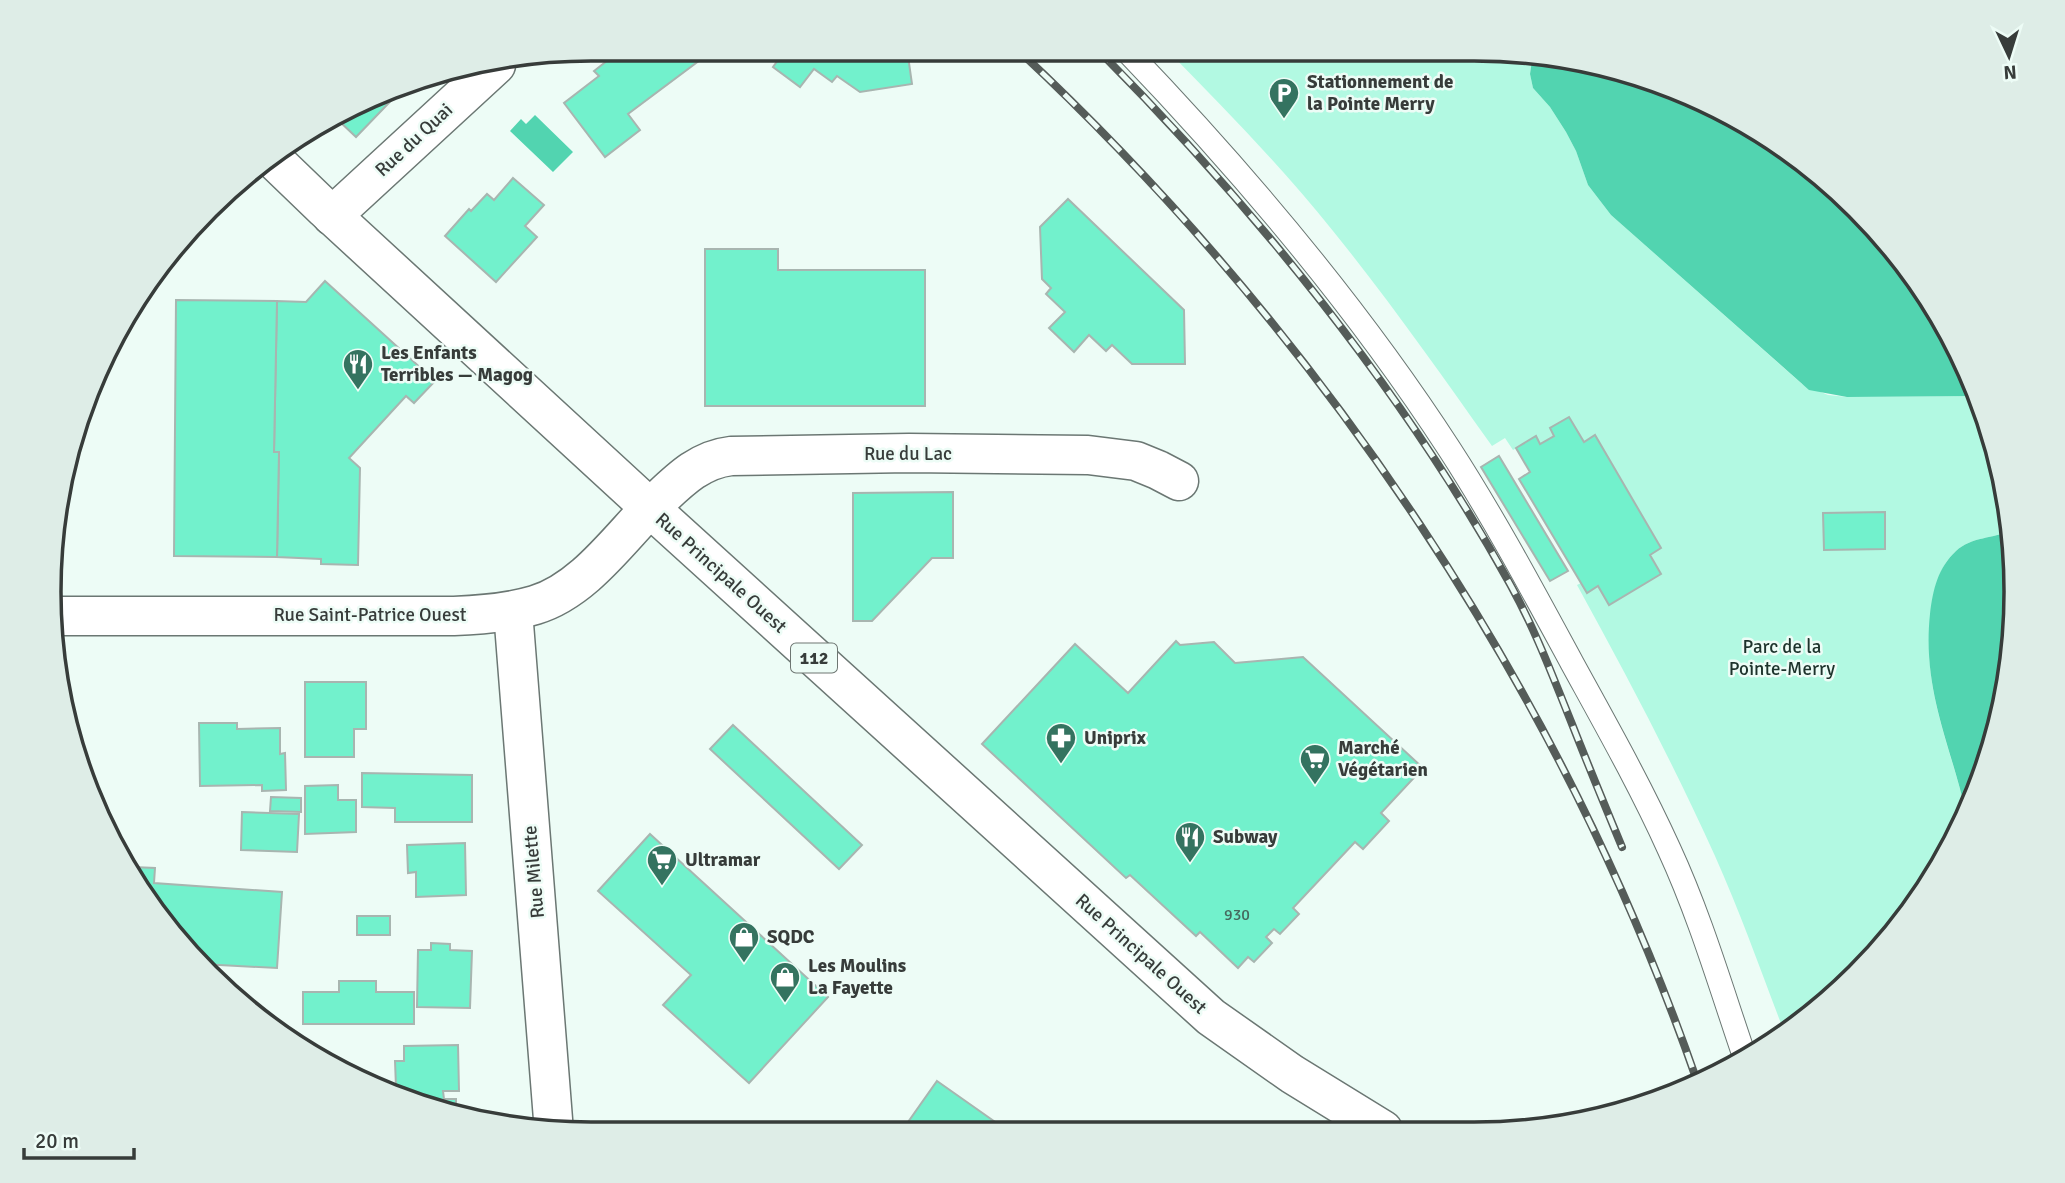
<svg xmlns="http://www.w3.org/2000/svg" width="2065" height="1183" font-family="Signika,sans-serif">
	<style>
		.green { fill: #b2f9e2 }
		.water { fill: #52d4b0 }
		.building { fill: #72f1cc; stroke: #a8b5b0; stroke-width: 2 }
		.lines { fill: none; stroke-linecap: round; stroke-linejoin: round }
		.lane-casing { stroke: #6b7773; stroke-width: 25 }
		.street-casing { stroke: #6b7773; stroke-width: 41 }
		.secondary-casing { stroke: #6b7773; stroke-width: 41 }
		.primary-casing { stroke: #6b7773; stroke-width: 41 }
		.lane { stroke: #fff; stroke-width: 23 }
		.street { stroke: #fff; stroke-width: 38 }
		.secondary { stroke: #fff; stroke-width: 38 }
		.primary { stroke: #fff; stroke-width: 38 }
		.rail-casing { stroke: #555c59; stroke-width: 8 }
		.rail { stroke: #edfcf6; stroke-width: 5; stroke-dasharray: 16; stroke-linecap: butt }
		.labels { text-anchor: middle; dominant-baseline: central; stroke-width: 5; stroke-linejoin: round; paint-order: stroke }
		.number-label { font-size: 16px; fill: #46695e }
		.shield { fill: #edfcf6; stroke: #6e7672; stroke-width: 2 }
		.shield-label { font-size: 18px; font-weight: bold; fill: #373c3a }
		.poi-label { font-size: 19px; font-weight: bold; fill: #373c3a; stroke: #edfcf6; text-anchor: start }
		.street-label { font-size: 19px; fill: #373c3a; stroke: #edfcf6 }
		.park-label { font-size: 19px; fill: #1d332c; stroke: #edfcf6 }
		.rim { fill: none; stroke: #373c3a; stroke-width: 3.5 }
	</style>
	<rect width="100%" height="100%" fill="#edfcf6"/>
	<!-- green -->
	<path class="green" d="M1167 50H1509L1529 54 1532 59 1530 74 1533 88 1550 107 1566 132 1576 151 1588 185 1611 215 1802 384 1828 395 1847 397 1977 396 1998 451 2011 531C1994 538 1971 537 1956 551 1939 567 1938 581 1933 603 1918 682 1949 739 1966 813L1943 863 1857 975 1785 1034C1762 974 1741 914 1715 856 1673 763 1626 674 1577 585L1581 583 1587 593 1598 586 1609 604 1661 574 1650 555 1661 547 1595 435 1584 442 1569 417 1550 428 1554 436 1540 444 1536 437 1513 450 1505 438 1492 446C1440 373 1389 300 1333 231 1282 167 1224 108 1167 50Z"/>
	<!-- water -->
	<g class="water">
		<path d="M1529 54 1648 78 1745 122 1831 184 1904 262 1960 352 1977 396 1847 397 1809 390 1611 215 1588 185 1576 151 1566 132 1550 107 1533 88 1530 74 1532 60Z"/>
		<path d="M535 115 573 152 553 172 510 131 521 119 526 124Z"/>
		<path d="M2011 531C2023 605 2008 692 1988 764 1983 781 1973 797 1966 813 1950 742 1922 690 1930 614 1933 589 1938 568 1956 551 1971 537 1994 538 2011 531Z"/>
	</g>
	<!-- building -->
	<g class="building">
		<path d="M622 49H704L708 54 628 114 640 130 605 157 564 103 599 76 594 71Z"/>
		<path d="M786 49H907L912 84 860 92 837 76 832 82 814 69 800 87 773 67Z"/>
		<path d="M409 82 356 137 338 120Z"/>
		<path d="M513 178 544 205 525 226 537 237 496 282 445 236 469 209 471 211 487 194 494 200Z"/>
		<path d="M1068 199 1184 310 1185 364H1132L1112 345 1106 351 1089 335 1074 352 1049 328 1065 312 1046 294 1051 288 1042 279 1040 227Z"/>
		<path d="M705 249H778V270H925V406H705Z"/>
		<path d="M325 281 435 381 414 403 406 396 349 458 360 468 358 565 321 564V559L277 557 279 452H274L277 301 306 302Z"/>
		<path d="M176 300 277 301 274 452H279L277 557 174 556Z"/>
		<path d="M1569 417 1584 442 1595 435 1661 548 1650 555 1661 574 1609 605 1598 586 1587 593 1519 479 1530 472 1516 448 1536 436 1540 444 1554 436 1550 428Z"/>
		<path d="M1499 456 1568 571 1550 581 1481 467Z"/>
		<path d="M953 492V558H932L872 621H853V493Z"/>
		<path d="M1885 512V549L1824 550 1823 513Z"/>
		<path d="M1176 641 1180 645 1214 642 1235 663 1303 657 1423 768 1381 813 1389 821 1363 849 1355 842 1293 908 1299 914 1280 934 1274 929 1266 937 1272 943 1254 962 1248 957 1238 968 1200 932 1196 936 1130 875 1126 878 982 744 1075 644 1128 693Z"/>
		<path d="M305 682H366V729H354V757H305Z"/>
		<path d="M199 723H237V729L280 728V754L285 753 286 790 262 791V785L200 786Z"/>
		<path d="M733 725 862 845 839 869 710 749Z"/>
		<path d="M362 773 472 775V822H395V808L362 807Z"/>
		<path d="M338 785V800H356V832L305 834V786Z"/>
		<path d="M271 797 301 798V812L270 811Z"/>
		<path d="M242 812 299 814 297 852 241 850Z"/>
		<path d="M650 834 828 997 749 1083 663 1005 691 975 598 891Z"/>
		<path d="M465 843 466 895 416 897V872L408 873 407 845Z"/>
		<path d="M133 867 155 868 154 883 282 892 277 968 201 964 183 949Z"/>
		<rect x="357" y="916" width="33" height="19"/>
		<path d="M431 943 450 944V950L472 951 470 1008 417 1007 418 950H431Z"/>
		<path d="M339 981H376V992H414V1024H303V992H339Z"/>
		<path d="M458 1045 459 1091H443L444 1099H456V1113L418 1105 379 1088 396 1087 395 1061H404V1046Z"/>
		<path d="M937 1081 1008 1131 901 1132Z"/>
	</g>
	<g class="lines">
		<!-- lane casing -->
		<g class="lane-casing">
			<path id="lane" d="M1126 50C1245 174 1356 305 1450 450 1494 518 1533 591 1572 663 1606 725 1640 785 1669 849 1700 916 1721 988 1745 1058"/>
		</g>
		<!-- street casing -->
		<g class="street-casing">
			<g id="street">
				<path d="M332 216 496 65"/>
				<path d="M650 508C675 485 696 460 731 456L909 453 1088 455 1136 461 1158 470 1179 481"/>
				<path d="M513 611 554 1132"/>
			</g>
		</g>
		<!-- secondary casing -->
		<g class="secondary-casing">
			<path id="secondary" d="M51 616H454C481 615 508 613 535 605 582 591 617 542 650 508"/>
		</g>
		<!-- primary casing -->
		<g class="primary-casing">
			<path id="primary" d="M270 156 325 209 650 508 1211 1017 1292 1074 1383 1130"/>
		</g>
		<!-- lane -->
		<use href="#lane" class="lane"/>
		<!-- street -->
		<use href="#street" class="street"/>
		<!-- secondary -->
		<use href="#secondary" class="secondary"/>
		<!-- primary -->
		<use href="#primary" class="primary"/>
		<!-- rail casing -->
		<g class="rail-casing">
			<g id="rail">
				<path d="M1018 50C1320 332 1561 689 1697 1081"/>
				<path d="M1098 50C1254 207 1403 390 1510 584 1535 629 1553 677 1572 724 1588 765 1605 806 1622 847"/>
			</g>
		</g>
		<!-- rail -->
		<use href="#rail" class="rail"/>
	</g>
	<!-- icons -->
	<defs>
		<g id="parking-pin" transform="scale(1.575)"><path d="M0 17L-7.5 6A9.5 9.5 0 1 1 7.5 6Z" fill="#347360" stroke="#edfcf6"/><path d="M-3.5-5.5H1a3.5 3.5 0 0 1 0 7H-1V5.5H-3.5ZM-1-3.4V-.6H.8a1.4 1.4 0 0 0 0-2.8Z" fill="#fff"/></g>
		<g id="restaurant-pin" transform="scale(1.575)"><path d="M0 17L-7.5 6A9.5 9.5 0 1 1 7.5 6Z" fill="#347360" stroke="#edfcf6"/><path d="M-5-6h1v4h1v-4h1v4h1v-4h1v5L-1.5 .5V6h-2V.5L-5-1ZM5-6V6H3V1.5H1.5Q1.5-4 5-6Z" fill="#fff"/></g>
		<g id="pharmacy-pin" transform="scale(1.575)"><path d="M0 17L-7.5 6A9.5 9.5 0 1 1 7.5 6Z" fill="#347360" stroke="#edfcf6"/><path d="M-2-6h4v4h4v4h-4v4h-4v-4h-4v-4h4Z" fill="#fff"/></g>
		<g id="supermarket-pin" transform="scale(1.575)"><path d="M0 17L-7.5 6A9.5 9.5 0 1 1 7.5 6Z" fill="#347360" stroke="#edfcf6"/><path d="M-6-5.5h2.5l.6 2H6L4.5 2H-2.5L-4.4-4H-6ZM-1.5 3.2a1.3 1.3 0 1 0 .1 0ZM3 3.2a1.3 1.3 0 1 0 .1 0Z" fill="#fff"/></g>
		<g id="shop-pin" transform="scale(1.575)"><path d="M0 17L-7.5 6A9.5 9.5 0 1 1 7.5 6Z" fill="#347360" stroke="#edfcf6"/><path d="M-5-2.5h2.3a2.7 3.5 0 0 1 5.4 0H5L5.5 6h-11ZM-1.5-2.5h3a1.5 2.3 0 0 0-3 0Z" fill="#fff"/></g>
	</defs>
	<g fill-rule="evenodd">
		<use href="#parking-pin" x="1284" y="93"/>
		<use href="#restaurant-pin" x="358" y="364"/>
		<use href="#pharmacy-pin" x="1061" y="738"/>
		<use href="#supermarket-pin" x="1315" y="759"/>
		<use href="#restaurant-pin" x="1190" y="837"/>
		<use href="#supermarket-pin" x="662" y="860"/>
		<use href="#shop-pin" x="744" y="937"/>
		<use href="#shop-pin" x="785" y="977"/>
	</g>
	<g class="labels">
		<!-- number labels -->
		<g class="number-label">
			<text x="1237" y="915">930</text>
		</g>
		<!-- shield labels -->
		<rect class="shield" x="791" y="643.5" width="46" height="29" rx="5"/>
		<g class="shield-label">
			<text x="814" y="658">112</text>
		</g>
		<!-- poi labels -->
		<g class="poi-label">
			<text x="1307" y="82">Stationnement de<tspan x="1307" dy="22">la Pointe Merry</tspan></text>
			<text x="381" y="353">Les Enfants<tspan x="381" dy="22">Terribles — Magog</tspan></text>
			<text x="1084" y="738">Uniprix</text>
			<text x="1338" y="748">Marché<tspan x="1338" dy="22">Végétarien</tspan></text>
			<text x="1213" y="837">Subway</text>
			<text x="685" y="860">Ultramar</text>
			<text x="767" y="937">SQDC</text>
			<text x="808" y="966">Les Moulins<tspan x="808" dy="22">La Fayette</tspan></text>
		</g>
		<!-- street labels -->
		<g class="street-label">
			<text transform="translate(414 140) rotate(-43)">Rue du Quai</text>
			<text x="908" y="454">Rue du Lac</text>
			<text transform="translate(721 573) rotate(42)">Rue Principale Ouest</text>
			<text x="370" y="615">Rue Saint-Patrice Ouest</text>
			<text transform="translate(534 872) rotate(-95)">Rue Milette</text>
			<text transform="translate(1141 954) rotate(42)">Rue Principale Ouest</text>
		</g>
		<!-- park labels -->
		<g class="park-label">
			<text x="1782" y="647">Parc de la<tspan x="1782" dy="22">Pointe-Merry</tspan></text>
		</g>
	</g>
	<!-- crop -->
	<path d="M0 0H2065V1183H0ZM591 61H1474A530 530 0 0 1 2004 591V592A530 530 0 0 1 1474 1122H591A530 530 0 0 1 61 592V591A530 530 0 0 1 591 61Z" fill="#deede7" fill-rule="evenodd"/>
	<path class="rim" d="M591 61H1474A530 530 0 0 1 2004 591V592A530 530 0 0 1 1474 1122H591A530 530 0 0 1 61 592V591A530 530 0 0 1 591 61Z"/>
	<!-- north arrow -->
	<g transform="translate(2009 56) rotate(176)" stroke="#edfcf6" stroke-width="5" paint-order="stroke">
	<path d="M0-5L12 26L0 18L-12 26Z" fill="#373c3a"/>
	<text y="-10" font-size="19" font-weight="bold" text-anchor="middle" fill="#373c3a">N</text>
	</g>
	<!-- scale -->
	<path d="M24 1148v10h110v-10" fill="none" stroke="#373c3a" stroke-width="3.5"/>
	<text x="35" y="1148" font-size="21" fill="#373c3a" stroke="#edfcf6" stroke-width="5" paint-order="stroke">20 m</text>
</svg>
